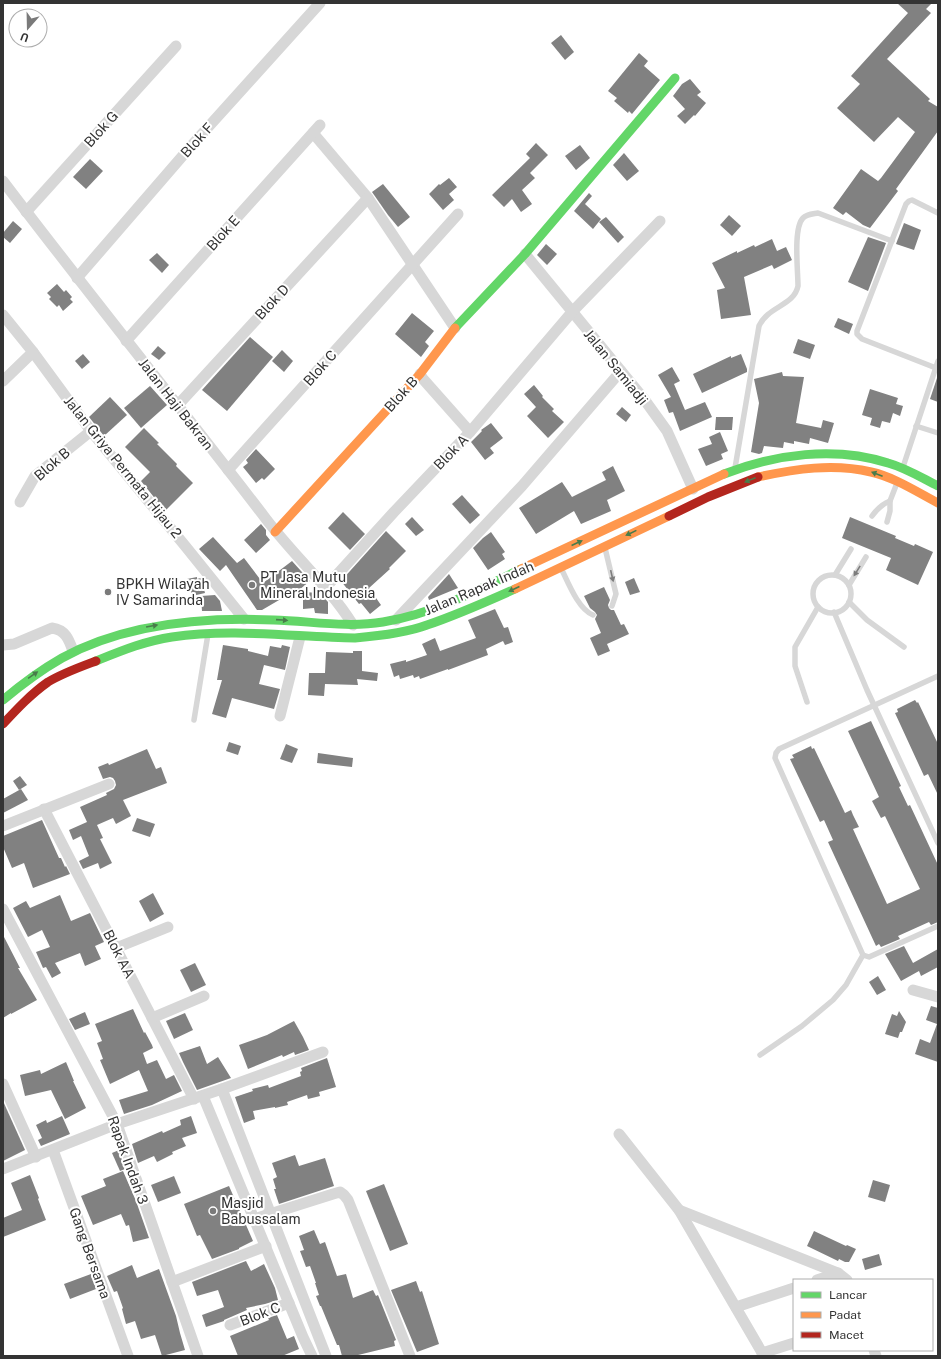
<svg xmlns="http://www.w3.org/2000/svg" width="941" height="1359" font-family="'Public Sans',sans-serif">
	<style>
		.building { fill: #818181 }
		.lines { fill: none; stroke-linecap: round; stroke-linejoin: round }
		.lane { stroke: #d7d7d7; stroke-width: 5.5 }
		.street { stroke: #d7d7d7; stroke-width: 11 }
		.fast { stroke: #63d668; stroke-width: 9 }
		.slow { stroke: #ff974d; stroke-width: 9 }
		.jam { stroke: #b3261e; stroke-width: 9 }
		.oneway { fill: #497c4b }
		.oneway2 { fill: #7d7d7d }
		.poi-dot { fill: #7a7a7a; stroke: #fff; stroke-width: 1.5 }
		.labels { text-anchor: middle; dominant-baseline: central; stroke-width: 4; stroke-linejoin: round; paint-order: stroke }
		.street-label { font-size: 14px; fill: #333; stroke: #fff }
		.poi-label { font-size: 14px; fill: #333; stroke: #fff; text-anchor: start }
	</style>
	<rect width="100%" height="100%" fill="#fff"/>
	<!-- building -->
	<g class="building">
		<path d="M897 3H932L926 9 931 13 887 59 930 99 928 101 938 107V131L896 189 898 191 870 228 863 225 846 212 843 215 833 208 861 169 878 181 881 178 915 132 898 117 874 142 837 108 860 84 851 76 908 13Z"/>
		<path d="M561 35 574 52 565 60 551 43Z"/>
		<path d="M639 53 648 61 644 66 660 80 632 114 629 111 628 113 614 101 617 98 608 91Z"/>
		<path d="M690 79 701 92 697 95 706 103 695 116 694 115 685 124 677 116 685 109 673 96 682 84Z"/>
		<path d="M536 143 548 155 530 173 535 178 522 190 532 204 521 212 512 199 504 207 492 195 530 158 526 154Z"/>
		<path d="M580 145 590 158 576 170 565 156Z"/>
		<path d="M624 153 639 171 627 181 613 165Z"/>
		<path d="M90 159 103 171 86 189 73 177Z"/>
		<path d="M449 178 457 187 449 194 454 200 443 210 429 194 439 184 440 185Z"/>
		<path d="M383 184 410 217 398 227 388 215 372 192Z"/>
		<path d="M589 193 592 196 585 204 601 219 593 229 574 211Z"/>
		<path d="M729 215 741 226 732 236 720 225Z"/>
		<path d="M606 217 624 237 618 243 599 222Z"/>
		<path d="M13 221 22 229 10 243 3 237V233Z"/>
		<path d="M904 223 921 230 914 250 896 244Z"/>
		<path d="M868 237 886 243 868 291 848 282Z"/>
		<path d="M772 239 777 251 786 247 792 260 774 269 772 265 744 277 751 315 721 319 717 290 725 288 712 263 737 251V253L754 245 755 247Z"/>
		<path d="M546 244 557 254 547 265 537 255Z"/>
		<path d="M157 253 169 265 162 273 149 260Z"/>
		<path d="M57 284 64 292 66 290 72 297 70 299 73 302 63 311 59 305 57 307 49 299 51 297 47 293Z"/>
		<path d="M412 313 434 331 425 342 429 346 421 357 395 334Z"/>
		<path d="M838 318 853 324 849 334 834 327Z"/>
		<path d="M250 337 273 357 227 411 202 390Z"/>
		<path d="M798 339 815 345 810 359 793 353Z"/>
		<path d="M158 346 166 353 159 360 151 354Z"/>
		<path d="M282 350 293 361 284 372 272 361Z"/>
		<path d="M83 354 90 362 82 369 75 361Z"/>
		<path d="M741 354 747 369V372L702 393 693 374 731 356V358Z"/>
		<path d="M672 367 680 381 674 384 685 410 705 402 712 417 680 431 673 412 669 413 664 400 671 397 658 375Z"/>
		<path d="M782 372 783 376 804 377 796 423 821 428 823 420 834 423 828 443 810 438 809 444 794 441V444L784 442 783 448 764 446 762 453 759 454 751 452 759 403 754 379Z"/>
		<path d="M938 375V402L930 399Z"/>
		<path d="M534 385 543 396 542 397 554 409 552 411 564 422 548 438 527 416 536 407 524 394Z"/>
		<path d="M150 386 167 405 141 428 124 408Z"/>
		<path d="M870 389 898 398 896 404 903 406 900 416 893 413 890 423 882 421 880 428 870 425 872 418 862 415Z"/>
		<path d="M110 397 127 415 104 436 89 417Z"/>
		<path d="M622 407 631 415 626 422 616 414Z"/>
		<path d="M716 417H733L732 430H715Z"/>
		<path d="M491 423 503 438 490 448 494 453 485 460 471 442 482 431 481 430Z"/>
		<path d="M144 428 159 443 157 444 177 464 176 466 193 483 165 511 141 481 150 472 125 447Z"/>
		<path d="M720 432 728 451 721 454 723 459 706 466 698 449 712 444 709 437Z"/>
		<path d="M256 449 275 469 264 480 262 478 256 483 243 467 248 463 246 460Z"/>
		<path d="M613 466 625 491 607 500 611 511 581 524 574 511 536 534 519 508 562 482 572 497 606 480 602 472Z"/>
		<path d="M462 495 480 515 470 524 452 504Z"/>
		<path d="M343 512 365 534 350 550 328 528Z"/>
		<path d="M412 517 424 530 416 536 405 524Z"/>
		<path d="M850 517 896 536 895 538 914 546 915 544 933 552 918 585 886 570 891 558 842 538Z"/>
		<path d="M261 524 266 530V535L270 540 256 553 244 540Z"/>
		<path d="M386 531 406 551 389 568 390 569 369 588 381 605 370 614 361 603 359 604 341 581Z"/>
		<path d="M491 532 505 552 502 554 505 559 488 570 473 548 483 538Z"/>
		<path d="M213 537 237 563 244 558 263 583 292 561 310 581 288 599 286 596 262 610H257L226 565 220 571 199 549Z"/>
		<path d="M449 574 458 588 429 600 428 597Z"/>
		<path d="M197 577V579L201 578 205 593 192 596 187 579Z"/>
		<path d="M634 578 640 592 630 595 625 582Z"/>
		<path d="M604 587 610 600 608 605 609 608 611 610H614L621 625 624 624 629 634 607 644 610 651 598 656 590 638 601 633 595 619 597 615 595 612 590 608 584 596Z"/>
		<path d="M303 592 320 593 328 602V614L315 613 314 608 303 609Z"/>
		<path d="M215 595 220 601 222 611H202L201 596Z"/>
		<path d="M495 609 504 628 508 627 513 642 505 645 503 641 486 649 488 655 448 670V669L420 679 419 676 414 678 413 675 400 679 399 675 394 677 390 664 406 660V662L427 655 422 644 435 638 440 651 476 638 468 620Z"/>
		<path d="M223 645 248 649V651L268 656 270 646 281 648 282 645 290 647 285 670 264 665 259 684 280 689 274 709 232 698 226 718 212 714 222 680H217Z"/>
		<path d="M353 651H362V671L378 673 377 681 357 679 358 685 325 684 324 696 308 695 309 673H325L326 652 353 653Z"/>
		<path d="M915 700 917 703 918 702 938 744V795L928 774 924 776 895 713 898 712 897 709Z"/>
		<path d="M871 721 901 786 899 787 908 806 910 805 938 865V922L931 925 929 922 898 936 900 939 881 947 879 944 876 946 828 842 833 840 824 820 820 822 790 759 794 758 792 755 811 746 812 749 814 748 845 813 851 810 853 815 859 827 853 829 887 904 920 889 885 816 881 818 872 801 879 797 848 731Z"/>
		<path d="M229 742 241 746 238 755 226 751Z"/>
		<path d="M286 744 298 749 292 763 280 759Z"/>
		<path d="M147 749 156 769 161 767 167 783 123 800 131 816 116 824 113 818 97 825 103 838 100 839 112 863 100 869 98 863 83 869 79 861 89 856 81 836 73 840 69 830 87 822 80 807 107 795 106 793 114 789 116 785 115 781 113 778 110 777 103 779 98 767 108 763 109 765Z"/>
		<path d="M318 753 353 758 352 767 317 763Z"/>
		<path d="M20 776 27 785 19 790 13 781Z"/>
		<path d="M21 789 28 800 3 813V799Z"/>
		<path d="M137 818 155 824 150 837 132 831Z"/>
		<path d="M42 820 59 858H61L65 867 66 866 70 874 33 888 24 863 12 868 3 847V836Z"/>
		<path d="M153 893 164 914 150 922 139 901Z"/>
		<path d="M60 895 71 921 90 913 104 942 95 946 101 959 85 966 80 953 55 963 61 973 52 978 46 967 43 968 36 952 50 947 42 930 28 937 13 908 26 901 30 908Z"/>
		<path d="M3 935 20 968H18L37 1000 11 1014V1013L3 1018Z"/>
		<path d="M904 946 913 963 938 949V967L921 976 919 971 901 981 885 954Z"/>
		<path d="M195 963 206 985 191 992 180 970Z"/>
		<path d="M878 976 886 990 877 995 869 982Z"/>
		<path d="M931 1006 938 1008V1062L915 1054 920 1039 930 1043 937 1024 926 1020Z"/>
		<path d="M133 1009 144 1033 145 1032 152 1045 153 1048 143 1053 147 1064 157 1060 166 1079 174 1075 182 1091 152 1105 124 1114 119 1100 148 1091 139 1070 110 1084 100 1060 103 1059 97 1043 102 1041 95 1024Z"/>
		<path d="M899 1011 906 1022 902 1032H900L898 1038 885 1034 892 1014 897 1016Z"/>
		<path d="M85 1012 90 1024 75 1030 69 1019Z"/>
		<path d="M185 1013 193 1030 174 1039 166 1021Z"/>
		<path d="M294 1021 303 1037 309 1050 295 1055 294 1052 283 1057 282 1055 248 1069 239 1045 267 1035Z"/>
		<path d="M200 1046 207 1064 218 1057 231 1078 197 1090 183 1062 179 1053Z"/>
		<path d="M327 1058 336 1087 319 1092 320 1096 308 1099 307 1095 287 1102 288 1105 275 1108V1107L253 1111 255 1119 244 1123 235 1097 253 1091 252 1089 268 1085 269 1088 301 1076 300 1072 302 1071 301 1068Z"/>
		<path d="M66 1062 74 1081H73L86 1108 65 1119 51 1090 25 1096 20 1075 40 1070 41 1074Z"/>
		<path d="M3 1101 25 1150 3 1161Z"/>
		<path d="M62 1116 70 1134 41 1146 38 1140 42 1138 36 1125 46 1120 47 1123Z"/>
		<path d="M191 1116 197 1133 182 1138 186 1146 172 1152 173 1154 157 1162 154 1156 138 1163 132 1144 162 1131 163 1133 181 1125 180 1120Z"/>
		<path d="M119 1150 125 1169 120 1171 112 1153Z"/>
		<path d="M295 1155 299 1166 325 1158 334 1186 279 1204 274 1189H276L273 1179 277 1177 272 1163Z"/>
		<path d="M123 1171 136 1201 149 1238 133 1242 129 1225 126 1226 121 1214 93 1225 81 1196 106 1186 103 1179Z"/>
		<path d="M30 1175 39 1198 38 1199 46 1220 3 1237V1218L22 1210 11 1183Z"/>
		<path d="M174 1176 181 1193 158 1202 151 1185Z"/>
		<path d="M873 1180 890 1185 885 1202 868 1197Z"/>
		<path d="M384 1184 408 1244 390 1251 366 1191Z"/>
		<path d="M229 1186 253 1241 239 1248V1249L212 1259 200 1235 197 1236 184 1204Z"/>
		<path d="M314 1230 320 1244 325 1242 337 1276 346 1274 353 1298 373 1290 376 1296 378 1295 396 1340 394 1341 395 1346 354 1356H342L339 1345H337L321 1306H320L316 1296 319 1295 315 1283H316L310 1266 306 1267 300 1251 304 1250 299 1236Z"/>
		<path d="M814 1231 846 1246 847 1245 856 1249 849 1262H845L839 1259 838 1261 807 1246Z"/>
		<path d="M879 1254 882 1265 865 1270 862 1259Z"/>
		<path d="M246 1261 251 1271 264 1264 275 1288 278 1300 265 1304 246 1308 247 1310 224 1320V1321L206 1327 202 1315 224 1307 218 1290 197 1296 192 1282Z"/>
		<path d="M132 1265 137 1278 159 1269 176 1316 180 1333 185 1350 162 1356 155 1335 141 1339 135 1321 126 1324 122 1309 123 1308 117 1291 114 1292 107 1276Z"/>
		<path d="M91 1274 96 1289 70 1299 64 1284Z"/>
		<path d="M416 1281 420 1292 422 1291 439 1344 417 1352 391 1290Z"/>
		<path d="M277 1315 287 1339 294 1336 299 1349 282 1356H238L230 1336 269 1320 268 1318Z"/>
	</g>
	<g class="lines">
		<!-- lane -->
		<g class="lane">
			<path d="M936 368 862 339 857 334V331L906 204 909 201 912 200 938 213"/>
			<path d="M916 426 938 433"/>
			<path d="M903 467 938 361"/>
			<path d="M735 468 759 326C768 306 794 306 798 286 798 271 793 228 803 218 807 214 813 214 818 213L892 241"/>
			<path d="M872 516C877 509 882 504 890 501"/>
			<path d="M887 522 890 511V501L897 483"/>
			<path d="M605 548 616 594 612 606"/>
			<path d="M561 568C568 582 578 609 593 615"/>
			<path d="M835 575 851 549"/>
			<circle cx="832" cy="594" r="19"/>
			<path d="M849 585 866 557"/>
			<path d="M849 602 867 620 904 647"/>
			<path d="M834 612 867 690 938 843"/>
			<path d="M938 676 779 749 776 753 775 758 863 955 869 957 938 926"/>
			<path d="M807 702 795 666V647L818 607"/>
			<path d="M194 720 208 634"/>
			<path d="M760 1055 802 1026 833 1000 846 985 863 955"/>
		</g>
		<!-- street -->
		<g class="street">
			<path d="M313 133 368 198 455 328"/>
			<path d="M3 181C88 293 177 403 263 515 291 553 328 585 353 625"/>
			<path d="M26 212 176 46"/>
			<path d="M525 254 644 399 667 431 693 489"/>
			<path d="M77 278 192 145 320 3"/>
			<path d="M3 315 33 352 91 431 186 547 244 619"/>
			<path d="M126 341 320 125"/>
			<path d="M420 374 423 379 470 432"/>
			<path d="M3 381 33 352"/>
			<path d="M177 406 368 198"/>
			<path d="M228 470 458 214"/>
			<path d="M20 502 35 476 91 431"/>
			<path d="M325 588 394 512 470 432 572 312 660 221"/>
			<path d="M396 620 522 486 621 371"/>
			<path d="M3 645 14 644 52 628C66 630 69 640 73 651"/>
			<path d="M280 716 300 637"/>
			<path d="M44 809 194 1099"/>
			<path d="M3 826 109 784"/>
			<path d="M3 909 117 1124 198 1356"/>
			<path d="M116 948 168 927"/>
			<path d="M913 990 938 997"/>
			<path d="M152 1018 204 996"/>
			<path d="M3 1084 36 1157"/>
			<path d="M222 1089 323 1052"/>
			<path d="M203 1096 303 1337 312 1356"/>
			<path d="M619 1134 679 1210 764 1356"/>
			<path d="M53 1150 128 1356"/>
			<path d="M3 1169 117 1124 222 1089 326 1356"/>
			<path d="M679 1210 838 1273 847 1280"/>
			<path d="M254 1219 333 1194 340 1192 344 1195 348 1200 410 1356"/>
			<path d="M817 1280 838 1273"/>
			<path d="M172 1282 266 1246"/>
			<path d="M736 1307 794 1288"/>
			<path d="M230 1325 289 1303"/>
			<path d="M874 1350 876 1356"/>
			<path d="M762 1353 794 1343"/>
		</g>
		<!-- fast -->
		<g class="fast">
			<path d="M455 328 525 254 675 78"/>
			<path d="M724 474C775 454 835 446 888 463 906 468 922 478 938 486"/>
			<path d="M96 661C121 651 145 641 172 637 231 628 295 637 355 638 378 636 406 633 427 625 457 615 486 602 515 589"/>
			<path d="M3 700C22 684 41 670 62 658 126 623 203 617 274 620 310 621 347 628 383 622 432 614 477 591 521 569"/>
		</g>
		<!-- slow -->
		<g class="slow">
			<path d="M758 477C795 469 833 463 871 472 894 477 917 492 938 503"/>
			<path d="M275 532 420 374 455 328"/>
			<path d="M521 569 724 474"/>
			<path d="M515 589 669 516"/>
		</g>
		<!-- jam -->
		<g class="jam">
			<path d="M669 516 708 497 758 477"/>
			<path d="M3 724C17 709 31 694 48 682 63 673 80 667 96 661"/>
		</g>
	</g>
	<!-- one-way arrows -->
	<defs><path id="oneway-solid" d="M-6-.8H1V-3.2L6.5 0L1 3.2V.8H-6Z"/></defs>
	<g class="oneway">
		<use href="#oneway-solid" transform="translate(877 474) rotate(-159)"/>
		<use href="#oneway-solid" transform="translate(750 480) rotate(158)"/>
		<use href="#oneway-solid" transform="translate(631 533) rotate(154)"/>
		<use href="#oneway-solid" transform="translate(577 543) rotate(-25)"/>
		<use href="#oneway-solid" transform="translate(514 589) rotate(155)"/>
		<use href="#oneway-solid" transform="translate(282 620) rotate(4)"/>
		<use href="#oneway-solid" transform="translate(152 626) rotate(-10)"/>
		<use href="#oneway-solid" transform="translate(33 675) rotate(-35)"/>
	</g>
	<g class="oneway2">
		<use href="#oneway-solid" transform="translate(857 571) rotate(122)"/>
		<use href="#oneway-solid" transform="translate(612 576) rotate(77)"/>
	</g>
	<!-- markers -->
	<g class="poi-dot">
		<circle cx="252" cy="585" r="4"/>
		<circle cx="108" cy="592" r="4"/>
		<circle cx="213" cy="1211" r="4"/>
	</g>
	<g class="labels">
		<!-- street labels -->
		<g class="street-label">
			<text transform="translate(101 129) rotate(-48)">Blok G</text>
			<text transform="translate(197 140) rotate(-48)">Blok F</text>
			<text transform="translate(223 233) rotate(-48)">Blok E</text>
			<text transform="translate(272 302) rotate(-47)">Blok D</text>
			<text transform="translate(616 367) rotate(51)">Jalan Samiadji</text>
			<text transform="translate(320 368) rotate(-48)">Blok C</text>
			<text transform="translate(401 394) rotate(-48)">Blok B</text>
			<text transform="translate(176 404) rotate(52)">Jalan Haji Bakran</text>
			<text transform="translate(451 452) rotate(-46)">Blok A</text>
			<text transform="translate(52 464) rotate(-41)">Blok B</text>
			<text transform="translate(123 467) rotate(51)">Jalan Griya Permata Hijau 2</text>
			<text transform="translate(479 588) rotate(-23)">Jalan Rapak Indah</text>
			<text transform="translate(119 954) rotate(63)">Blok AA</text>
			<text transform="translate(128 1160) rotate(70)">Rapak Indah 3</text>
			<text transform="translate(90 1253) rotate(70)">Gang Bersama</text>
			<text transform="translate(260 1314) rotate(-21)">Blok C</text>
		</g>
		<!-- poi labels -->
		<g class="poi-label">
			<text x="260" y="577">PT Jasa Mutu<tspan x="260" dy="16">Mineral Indonesia</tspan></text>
			<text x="116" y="584">BPKH Wilayah<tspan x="116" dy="16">IV Samarinda</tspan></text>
			<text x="221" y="1203">Masjid<tspan x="221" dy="16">Babussalam</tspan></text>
		</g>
	</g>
	<!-- border -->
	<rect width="941" height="1359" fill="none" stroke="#333333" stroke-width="8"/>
	<!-- legend -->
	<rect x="793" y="1279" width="140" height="72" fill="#ffffff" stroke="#adadad"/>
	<rect x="801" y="1292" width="20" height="6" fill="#63d668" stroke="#adadad"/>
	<text x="829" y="1299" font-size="12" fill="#333333">Lancar</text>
	<rect x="801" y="1312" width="20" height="6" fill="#ff974d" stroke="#adadad"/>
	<text x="829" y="1319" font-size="12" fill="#333333">Padat</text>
	<rect x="801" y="1332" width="20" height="6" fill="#b3261e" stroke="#adadad"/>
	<text x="829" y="1339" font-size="12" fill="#333333">Macet</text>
	<!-- north arrow -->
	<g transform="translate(28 28) rotate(200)"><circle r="19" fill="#ffffff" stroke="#adadad"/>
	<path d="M0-3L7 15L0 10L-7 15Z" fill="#7a7a7a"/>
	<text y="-6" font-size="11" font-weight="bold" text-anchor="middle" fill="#333333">U</text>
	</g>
</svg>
